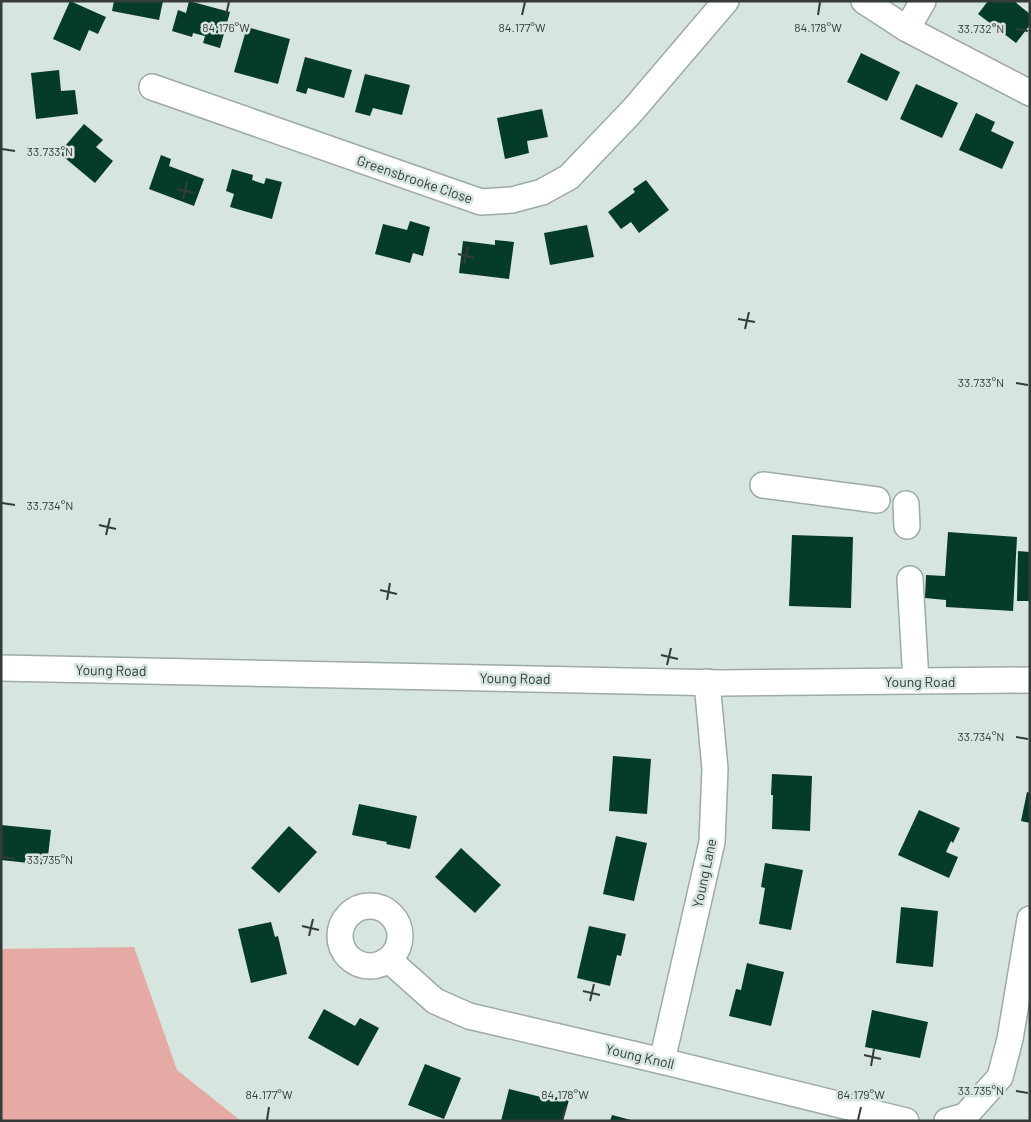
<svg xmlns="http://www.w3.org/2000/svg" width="1031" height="1122" font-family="Barlow,sans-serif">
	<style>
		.green { fill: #e6aaa5 }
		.building { fill: #053b2a }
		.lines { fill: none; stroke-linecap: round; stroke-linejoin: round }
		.minor-casing { stroke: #9daba4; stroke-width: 28 }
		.minor { stroke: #fff; stroke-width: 25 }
		.ticks { fill: none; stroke: #353b39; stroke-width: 2 }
		.labels { text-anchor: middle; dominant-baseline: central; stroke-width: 5; stroke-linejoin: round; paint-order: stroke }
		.street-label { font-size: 14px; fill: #353b39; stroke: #d6e5de }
		.ticks-label { font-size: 12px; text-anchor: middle; fill: #353b39; stroke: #d6e5de; stroke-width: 5; stroke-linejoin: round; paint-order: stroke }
	</style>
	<rect width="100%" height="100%" fill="#d6e5de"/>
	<!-- green -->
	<path class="green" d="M134 947 177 1070 241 1121H1V949Z"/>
	<!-- building -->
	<g class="building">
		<path d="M70 1 106 17 98 34 89 30 80 51 53 39Z"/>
		<path d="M114 1H163L159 20 112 11Z"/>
		<path d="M189 1 230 12 220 48 203 43 205 36 193 33 192 37 172 31 178 10 186 13Z"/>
		<path d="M988 1H1014L1030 14V25L1016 43 978 14Z"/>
		<path d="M247 27 290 39 278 84 234 72Z"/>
		<path d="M861 53 900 72 887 101 847 82Z"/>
		<path d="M305 57 352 70 344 98 308 88 306 94 296 91Z"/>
		<path d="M59 70 61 91 75 90 78 114 36 119 31 73Z"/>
		<path d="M365 74 410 85 402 115 373 108 370 116 355 112Z"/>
		<path d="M916 84 958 103 942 138 900 119Z"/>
		<path d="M542 109 548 137 527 141 529 153 505 159 497 118Z"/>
		<path d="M976 113 995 122 991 131 1014 142 1002 169 959 150Z"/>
		<path d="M84 124 103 140 96 147 113 161 95 183 59 153Z"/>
		<path d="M161 155 171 159 169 166 204 179 194 206 149 189Z"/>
		<path d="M232 169 253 175 252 180 264 184 266 178 282 182 272 219 230 207 234 194 226 191Z"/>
		<path d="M646 180 669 210 639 233 631 222 621 229 608 212 635 192 633 189Z"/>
		<path d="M410 221 430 227 423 256 413 253 410 263 375 254 383 224 407 230Z"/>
		<path d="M587 225 594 257 550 265 544 233Z"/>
		<path d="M495 240 514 242 509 279 459 273 463 241 495 245Z"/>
		<path d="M948 532 1017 537 1013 611 946 607V600L925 598 926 575 945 576Z"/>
		<path d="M792 535 853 537 851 608 789 606Z"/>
		<path d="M1018 551 1030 552V601H1017Z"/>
		<path d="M613 756 651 759 647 814 609 811Z"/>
		<path d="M772 774 812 776 810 831 772 829 773 795H771Z"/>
		<path d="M1027 792 1030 793V823L1021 821Z"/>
		<path d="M359 804 417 816 410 849 386 844 387 842 352 835Z"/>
		<path d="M919 810 960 828 953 843 951 841 946 852 958 857 949 878 898 855Z"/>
		<path d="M1 825 51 830 47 865 1 860Z"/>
		<path d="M289 826 317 852 279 893 251 868Z"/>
		<path d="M616 836 647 843 634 901 603 894Z"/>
		<path d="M461 848 501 885 475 913 435 877Z"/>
		<path d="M765 863 803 870 791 930 759 924 765 888 761 887Z"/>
		<path d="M901 907 938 911 933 967 896 963Z"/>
		<path d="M271 922 275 937 278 936 287 974 251 983 238 929Z"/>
		<path d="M589 926 626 934 621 956 617 955 610 986 577 978Z"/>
		<path d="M747 963 784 972 771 1026 729 1016 736 989 741 990Z"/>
		<path d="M324 1009 355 1026 360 1018 379 1028 358 1066 308 1038Z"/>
		<path d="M872 1010 928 1022 920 1058 865 1047Z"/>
		<path d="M425 1064 461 1078 444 1119 408 1105Z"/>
		<path d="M509 1089 545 1098 546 1094 569 1100 563 1121H501Z"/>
		<path d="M612 1115 631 1120V1121H610Z"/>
	</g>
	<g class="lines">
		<!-- minor casing -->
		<g class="minor-casing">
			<g id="minor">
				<path d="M864 1 907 29 1030 93"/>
				<path d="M907 29 923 1"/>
				<path d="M152 87 481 202 512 200 542 192 569 177 633 110 726 1"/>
				<path d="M763 485 877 500"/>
				<path d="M906 504 907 526"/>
				<path d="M910 579 916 681"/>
				<path d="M1 668 723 683 1030 680"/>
				<circle cx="370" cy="936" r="30"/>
				<path d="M389 960 435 1001 469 1016 662 1061 906 1121"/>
				<path d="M662 1061 712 842 715 769 707 682"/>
				<path d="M947 1121 965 1116 1000 1077 1010 1039 1030 919"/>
			</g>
		</g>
		<!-- minor -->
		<use href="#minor" class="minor"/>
	</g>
	<!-- ticks -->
	<path class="ticks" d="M226 15 229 2M522 15 525 2M818 15 820 2M1016 29 1028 31M2 149 15 151M177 189 194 193M183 199 187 182M458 254 475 258M464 264 468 247M738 319 755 322M745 329 749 312M1016 383 1028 385M2 503 15 505M99 525 116 529M106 535 110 518M380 590 397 594M387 600 390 583M661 655 678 659M667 665 671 648M1016 737 1028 739M2 857 15 859M302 926 319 930M309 936 313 919M583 991 600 995M590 1001 594 984M864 1055 881 1059M871 1066 874 1049M1016 1091 1028 1093M267 1120 269 1107M562 1120 565 1107M858 1120 861 1107"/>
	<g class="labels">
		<!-- street labels -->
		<g class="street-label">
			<text transform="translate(415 179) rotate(19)">Greensbrooke Close</text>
			<text transform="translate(111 670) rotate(1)">Young Road</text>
			<text transform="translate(515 678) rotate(1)">Young Road</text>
			<text x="920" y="681">Young Road</text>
			<text transform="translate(704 873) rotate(-78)">Young Lane</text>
			<text transform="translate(640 1056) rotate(13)">Young Knoll</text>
		</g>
	</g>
	<g class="ticks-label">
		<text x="226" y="32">84.176°W</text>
		<text x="522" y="32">84.177°W</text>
		<text x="818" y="32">84.178°W</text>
		<text x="981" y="33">33.732°N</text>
		<text x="50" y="156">33.733°N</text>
		<text x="981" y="387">33.733°N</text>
		<text x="50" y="510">33.734°N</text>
		<text x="981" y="741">33.734°N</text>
		<text x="50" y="864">33.735°N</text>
		<text x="981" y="1095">33.735°N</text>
		<text x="269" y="1099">84.177°W</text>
		<text x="565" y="1099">84.178°W</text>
		<text x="861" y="1099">84.179°W</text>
	</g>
	<!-- border -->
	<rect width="1031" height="1122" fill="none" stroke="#353b39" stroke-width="5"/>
</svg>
